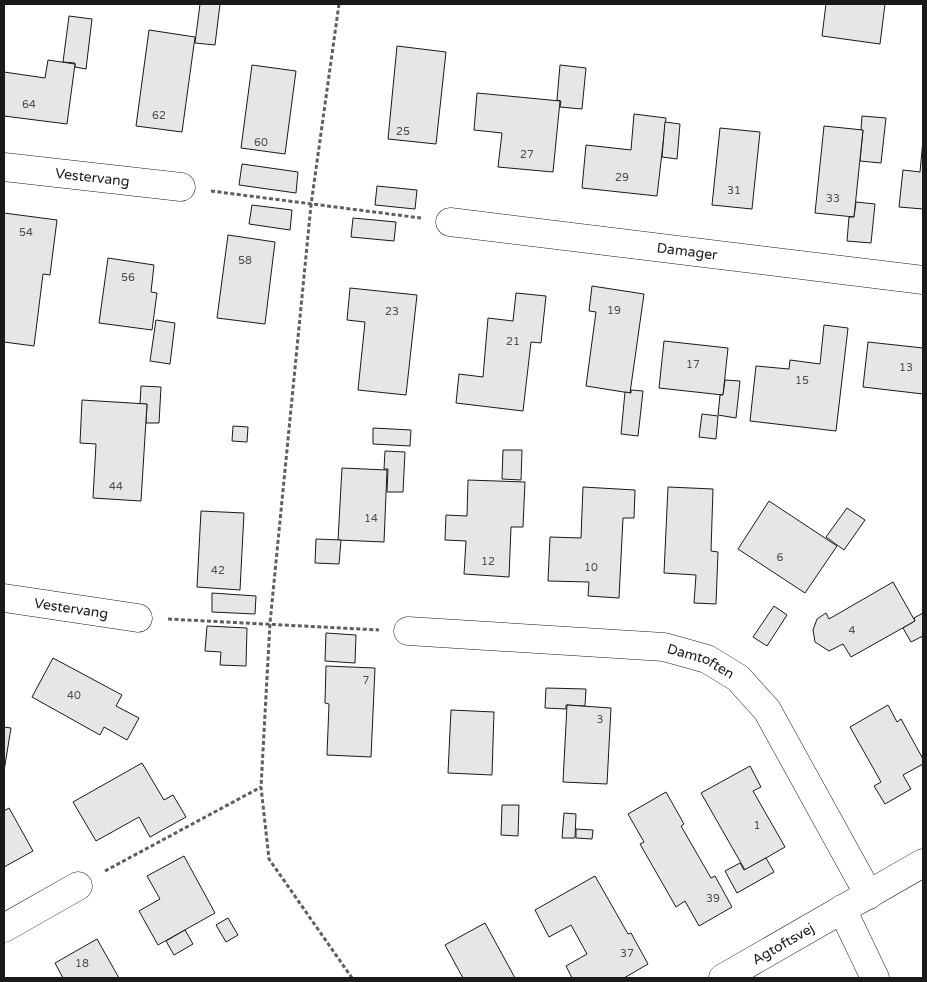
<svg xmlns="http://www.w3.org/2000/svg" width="927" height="982" font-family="'Varela Round',sans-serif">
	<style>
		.building { fill: #e6e6e6; stroke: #1a1a1a }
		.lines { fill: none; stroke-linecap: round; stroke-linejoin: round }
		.minor-casing { stroke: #1a1a1a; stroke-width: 29 }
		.path { stroke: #5f5f5f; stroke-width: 3; stroke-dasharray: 4 2.5; stroke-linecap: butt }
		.minor { stroke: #fff; stroke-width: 28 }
		.labels { text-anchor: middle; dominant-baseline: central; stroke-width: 4; stroke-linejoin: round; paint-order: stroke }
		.number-label { font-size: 11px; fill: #4d4d4d }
		.street-label { font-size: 14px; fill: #1a1a1a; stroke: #fff }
	</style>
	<rect width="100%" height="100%" fill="#fff"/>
	<!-- building -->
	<g class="building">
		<path d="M200 4H220L215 45 195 43Z"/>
		<path d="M826 4H885L880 44 822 36Z"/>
		<path d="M69 16 92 19 86 69 75 67V63L63 62Z"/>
		<path d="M149 30 195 37 182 132 136 126Z"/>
		<path d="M397 46 446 52 436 144 388 139Z"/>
		<path d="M48 60 75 64 67 124 4 116V72L45 78Z"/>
		<path d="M252 65 296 71 285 154 241 148Z"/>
		<path d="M560 65 586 68 582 109 560 107 561 101 557 100Z"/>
		<path d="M477 93 560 101 553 172 498 167 502 133 474 130Z"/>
		<path d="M634 114 666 118 657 196 582 188 586 145 631 150Z"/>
		<path d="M862 116 886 118 881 163 860 161 863 130H861Z"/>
		<path d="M665 122 680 124 677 159 662 157Z"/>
		<path d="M824 126 863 130 854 217 815 213Z"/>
		<path d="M720 128 760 132 752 209 712 205Z"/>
		<path d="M923 140V209L899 207 903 170 920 172Z"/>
		<path d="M242 164 298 172 296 193 239 185Z"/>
		<path d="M377 186 417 190 415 209 375 205Z"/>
		<path d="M856 202 875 204 871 243 847 241 849 217H854Z"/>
		<path d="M252 205 292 210 290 230 249 224Z"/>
		<path d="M4 213 57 220 50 275 43 274 34 346 4 342Z"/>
		<path d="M353 218 396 222 394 241 351 237Z"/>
		<path d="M228 235 275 242 265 324 217 318Z"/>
		<path d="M108 258 154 265 151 292 157 293 152 330 99 323Z"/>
		<path d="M592 286 644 294 630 393 586 386 596 312 589 311Z"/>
		<path d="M350 288 417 295 406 395 358 390 365 322 347 320Z"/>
		<path d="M516 293 546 296 541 343 531 342 523 411 456 403 459 374 483 377 488 318 513 321Z"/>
		<path d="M156 320 175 323 170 364 150 361Z"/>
		<path d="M824 325 848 328 836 431 750 421 756 366 789 369 790 360 820 364Z"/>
		<path d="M664 341 728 348 723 395 659 388Z"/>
		<path d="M868 342 923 348V394L863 387Z"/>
		<path d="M725 380 740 381 736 418 718 415 720 395H723Z"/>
		<path d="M141 386 161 387 159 423H146L147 404H140Z"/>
		<path d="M631 390 643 391 638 436 621 434 625 392 631 393Z"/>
		<path d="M82 400 147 404 141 501 93 498 96 444 80 443Z"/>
		<path d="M702 414 718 416 716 439 699 437Z"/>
		<path d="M233 426 248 427 247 442 232 441Z"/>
		<path d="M373 428 411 430 410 446 373 444Z"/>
		<path d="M503 450H522L521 480 502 479Z"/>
		<path d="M385 451 405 452 403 492H387L388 469H384Z"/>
		<path d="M342 468 387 470 384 542 338 540Z"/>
		<path d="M468 480 525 482 523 527H511L509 577 464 574 466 541 445 540 446 515 467 516Z"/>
		<path d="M583 487 635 490 634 518H623L619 598 588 596 589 582 548 581 550 537 581 538Z"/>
		<path d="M668 487 713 489 711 551 718 552 716 604 694 603 696 575 664 573Z"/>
		<path d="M769 501 837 546 805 593 738 549Z"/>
		<path d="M847 508 865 520 844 550 826 537Z"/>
		<path d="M201 511 244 513 240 590 197 587Z"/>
		<path d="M316 539 341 540 339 564 315 563Z"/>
		<path d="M893 582 915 621 851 657 843 644 829 651 815 642 813 630 817 619 826 613 829 619Z"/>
		<path d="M212 593 256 596 255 614 212 612Z"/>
		<path d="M774 606 787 615 767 646 753 637Z"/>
		<path d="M923 613V636L911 642 903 628 915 621 914 618Z"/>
		<path d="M207 626 247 628 246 666 220 665 221 652 205 651Z"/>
		<path d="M326 633 356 635 355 663 325 661Z"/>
		<path d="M53 658 122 695 116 706 139 718 127 740 104 727 100 735 32 697Z"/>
		<path d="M326 666 375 668 371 757 327 755 329 704 325 703Z"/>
		<path d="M546 688 586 689 585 706 566 705V709L545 708Z"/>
		<path d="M567 705 611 708 607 784 563 782Z"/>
		<path d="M888 705 897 722 901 719 923 759V764L903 775 911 789 885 804 874 786 881 782 850 727Z"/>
		<path d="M451 710 494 712 492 775 448 773Z"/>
		<path d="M4 727 11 728 4 771Z"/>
		<path d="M142 763 164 800 173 795 186 817 150 837 139 817 96 841 73 802Z"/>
		<path d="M750 766 761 787 753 791 785 847 745 870 701 793Z"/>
		<path d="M666 792 684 824 681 826 711 878 715 876 732 907 699 926 685 901 676 907 640 844 644 842 628 814Z"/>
		<path d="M502 805H519L518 836 501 835Z"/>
		<path d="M9 808 33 851 4 867V811Z"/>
		<path d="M564 813 576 814 575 838H562Z"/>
		<path d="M576 829 593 830 592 839 576 838Z"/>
		<path d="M184 856 215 913 158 945 139 911 160 899 147 876Z"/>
		<path d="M766 858 774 872 737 893 725 871 740 863 744 870Z"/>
		<path d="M595 876 628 934 631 933 648 964 624 978H572L566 966 587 954 571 925 549 937 535 910Z"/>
		<path d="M228 918 238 935 226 942 216 925Z"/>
		<path d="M485 923 515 978H463L445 945Z"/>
		<path d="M185 930 193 944 174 955 166 941Z"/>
		<path d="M97 939 119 978H63L55 963Z"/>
	</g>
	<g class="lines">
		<!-- minor casing -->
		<g class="minor-casing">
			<g id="minor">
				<path id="s1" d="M4 167 181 187"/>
				<path id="s2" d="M450 222 923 280"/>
				<path id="s3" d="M4 598 138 618"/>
				<path id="s4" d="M408 631 664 647 707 659 738 678 767 710 869 895"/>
				<path d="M842 909 875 978"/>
				<path d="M4 928 78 886"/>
				<path id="s5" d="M723 978 923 863"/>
			</g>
		</g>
		<!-- path -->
		<g class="path">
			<path d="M339 4 311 205 270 623 261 787 269 859 352 978"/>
			<path d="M211 191 421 218"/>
			<path d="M168 619 379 630"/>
			<path d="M105 871 261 787"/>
		</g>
		<!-- minor -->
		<use href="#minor" class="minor"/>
	</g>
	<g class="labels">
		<!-- number labels -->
		<g class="number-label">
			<text x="29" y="104">64</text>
			<text x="159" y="115">62</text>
			<text x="403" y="131">25</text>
			<text x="261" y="142">60</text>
			<text x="527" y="154">27</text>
			<text x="622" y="177">29</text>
			<text x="734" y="190">31</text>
			<text x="833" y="198">33</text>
			<text x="26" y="232">54</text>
			<text x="245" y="260">58</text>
			<text x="128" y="277">56</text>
			<text x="614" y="310">19</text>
			<text x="392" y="311">23</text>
			<text x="513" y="341">21</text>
			<text x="693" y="364">17</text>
			<text x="906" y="367">13</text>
			<text x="802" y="380">15</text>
			<text x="116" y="486">44</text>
			<text x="371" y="518">14</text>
			<text x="780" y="557">6</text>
			<text x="488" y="561">12</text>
			<text x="591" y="567">10</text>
			<text x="218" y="570">42</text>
			<text x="852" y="630">4</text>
			<text x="366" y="680">7</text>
			<text x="74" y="695">40</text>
			<text x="600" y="719">3</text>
			<text x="757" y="825">1</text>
			<text x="713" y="898">39</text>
			<text x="627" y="953">37</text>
			<text x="82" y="963">18</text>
		</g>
		<!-- street labels -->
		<g class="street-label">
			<text stroke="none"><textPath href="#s1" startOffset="89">Vestervang</textPath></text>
			<text stroke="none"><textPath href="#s2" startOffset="239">Damager</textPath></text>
			<text stroke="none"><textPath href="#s3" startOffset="68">Vestervang</textPath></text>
			<text stroke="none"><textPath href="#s4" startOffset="296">Damtoften</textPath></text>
			<text stroke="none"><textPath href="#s5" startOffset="69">Agtoftsvej</textPath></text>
		</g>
	</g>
	<!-- border -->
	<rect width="927" height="982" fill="none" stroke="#1a1a1a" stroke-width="10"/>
</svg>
